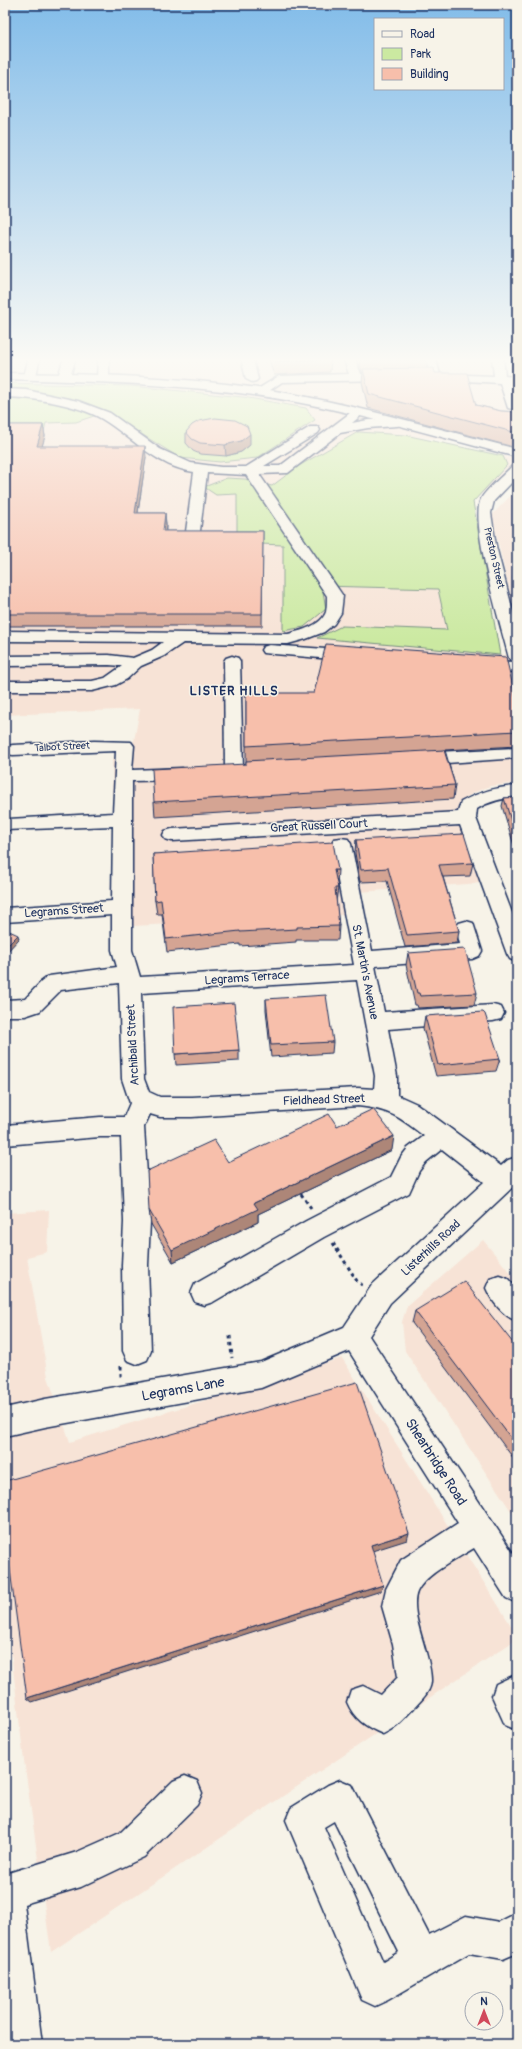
<svg xmlns="http://www.w3.org/2000/svg" width="522" height="2049" font-family="Pangolin,sans-serif">
	<style>
		.built { fill: #f7e3d6 }
		.green { fill: #cbe9a1; stroke: #738c80 }
		.lines { fill: none; stroke-linecap: round; stroke-linejoin: round }
		.minor-casing { stroke: #1b2f5e; stroke-width: 3 }
		.major-casing { stroke: #1b2f5e; stroke-width: 3 }
		.path { stroke: #1b2f5e; stroke-width: 3; stroke-dasharray: 3.5 3.5; stroke-linecap: butt }
		.minor { fill: #f7f3e8; fill-rule: evenodd }
		.major { fill: #f7f3e8; fill-rule: evenodd }
		.wall { fill: #d4a493; stroke: #1b2f5e }
		.shaded-wall { fill: #ad8678; stroke: #1b2f5e }
		.building { fill: #f7bfab; stroke: #1b2f5e }
		.labels { text-anchor: middle; dominant-baseline: central; stroke-width: 3; stroke-linejoin: round; paint-order: stroke }
		.far-street-label { font-size: 10px; fill: #1b2f5e; stroke: #f7f3e8 }
		.street-label { font-size: 12px; fill: #1b2f5e; stroke: #f7f3e8 }
		.far-district-label { font-size: 13px; font-weight: bold; letter-spacing: 1px; fill: #1b2f5e; stroke: #f7f3e8 }
		.near-street-label { font-size: 14px; fill: #1b2f5e; stroke: #f7f3e8 }
	</style>
	<rect width="100%" height="100%" fill="#f7f3e8"/>
	<filter id="ink" filterUnits="userSpaceOnUse"><feTurbulence type="fractalNoise" baseFrequency=".025" numOctaves="2"/><feDisplacementMap in="SourceGraphic" scale="8" xChannelSelector="R" yChannelSelector="G"/><feConvolveMatrix kernelMatrix="1 2 1 2 8 2 1 2 1" color-interpolation-filters="sRGB"/></filter>
	<g filter="url(#ink)">
		<!-- built -->
		<g class="built">
			<path d="M112 357H502L505 382 517 383V450L413 436 517 459 473 502 500 655H517V783L490 786 473 793 459 802 458 810 481 883 346 893 343 915 114 927 112 759 134 741 140 709 5 715V383L130 386 111 375Z"/>
			<path d="M517 489V625L492 515Z"/>
			<path d="M49 1210 47 1252 27 1257 48 1377 70 1442 342 1358 517 1635V1639L51 1952 23 1753 5 1600V1213Z"/>
			<path d="M483 1240 517 1281V1520L405 1351 402 1322 407 1306Z"/>
		</g>
		<!-- green -->
		<g class="green">
			<path d="M5 383 131 386 243 397 306 408 315 420 257 458 220 462 180 458 106 412 76 422 46 423 43 435H5Z"/>
			<path d="M358 432 405 435 503 456 507 465 473 502 500 655 317 638 342 626 447 630 438 589 322 586 326 609 304 627 283 631V545L237 543V494L216 495 204 487 227 478 245 479 272 486 297 467Z"/>
		</g>
		<g class="lines">
			<!-- minor casing -->
			<g class="minor-casing">
				<g id="minor">
					<path d="M29 357H40L36 376 30 379 24 376Z"/>
					<path d="M64 357H76L70 377 64 380 58 377Z"/>
					<path d="M98 357H109V378L107 380H99L97 378Z"/>
					<path d="M241 357H252L258 379 256 381 252 382 246 379Z"/>
					<path d="M343 357H354L361 374H392L398 377 392 380 282 382 263 395H255L253 392 279 376 349 374Z"/>
					<path d="M425 357H435L440 374 494 376 492 357H503L505 376 517 377V383H512L517 406 512 409 508 408 500 383 431 379Z"/>
					<path d="M5 389 26 390 78 401 110 413 160 449 191 463 221 467H246L310 427H318L320 430 318 433 264 466H280L354 410 358 409 364 413 352 423 368 420 401 419 403 422 401 425 397 426 368 428 340 433 288 473 259 474 343 596 341 613 334 624 324 632 306 639 288 644 183 643 164 656 141 666 127 679 116 685 92 691H5V681H92L105 678 122 666 109 665 5 666V656L109 655 133 658 152 650 163 642 5 641V631L288 634C300 631 321 626 326 612 327 607 327 601 327 596L246 475 207 473 199 539 197 542H187L185 539 194 472C157 467 132 437 102 419 77 404 34 398 5 397Z"/>
					<path d="M517 465V477L494 501 491 513 496 546 517 627V672L478 670 472 668 470 665 472 662 478 660 513 662 509 658C502 629 469 522 481 499 486 489 504 475 512 466Z"/>
					<path d="M269 645 354 651 360 653 362 656 360 659 354 661 263 653 261 650 263 647Z"/>
					<path d="M232 656 238 658 240 661 243 769 240 773 234 775 228 773 225 769 224 661 226 658Z"/>
					<path d="M94 741 131 742 134 746 132 770 182 768 188 770 191 774 188 778 182 780 132 781V950L140 977 354 965 331 844 334 839 341 838 348 839 351 844 372 951 460 944 456 928 459 923 466 921 473 923 482 951 479 956 472 959 375 966 384 1012 493 1005 501 1007 504 1013 501 1019 493 1021 388 1029 397 1076V1095L417 1104 501 1166 508 1160 517 1157V1183L390 1303 369 1336 517 1559V1603L506 1598 474 1548C457 1559 425 1574 417 1592 408 1613 432 1656 431 1681 431 1692 420 1701 413 1709 403 1719 396 1728 383 1734 366 1727 354 1719 347 1702L351 1690 363 1686 381 1695 398 1677 393 1644 382 1606 386 1589 401 1560 458 1523 349 1351 261 1388 45 1427 5 1436V1408L45 1399 261 1362 344 1327 372 1285 484 1182 442 1149 426 1162 419 1171 409 1193 324 1237 213 1302 204 1305 195 1302 191 1293 195 1284 306 1221 391 1177 401 1157 408 1148 424 1136C398 1116 391 1110 358 1106L192 1117H160L150 1114 144 1127 150 1222 148 1265 151 1351 147 1360 137 1364 127 1360 123 1351 122 1265 124 1222 121 1137H100L5 1145V1125L100 1117H124L130 1103 122 1079 119 983 61 990 40 1011 25 1016H5V1000L25 999 41 982 49 976 117 967 112 950V915L5 922V908L112 901 113 826 5 830V820L9 819 113 813 116 751 13 755 7 754 5 751 7 746 13 745ZM357 980 375 1076 374 1089 358 1088 192 1097H160L149 1092 144 1079 141 993Z"/>
					<path d="M517 748V758L418 765 412 763 409 759 412 755 418 753Z"/>
					<path d="M517 786V798C502 798 490 801 477 809L476 818 517 926V962L510 959 507 954 460 825 172 841 165 839 163 835 165 831 172 829 458 812 461 802C479 792 497 787 517 786Z"/>
					<path d="M499 1276 508 1279 517 1289V1321C503 1316 492 1302 486 1288L490 1279Z"/>
					<path d="M517 1674V1730L505 1725 492 1696 496 1684Z"/>
					<path d="M185 1776 197 1781 202 1793 197 1805 144 1857 81 1887 24 1904 42 2044H5V1874L77 1852 120 1833 173 1781Z"/>
					<path d="M340 1780 352 1785 429 1935 466 1916 499 1922 517 1913V1953L503 1959 469 1953 388 2000 375 2006 362 2000 286 1820 291 1808 328 1785ZM334 1821 399 1952 383 1962 324 1827Z"/>
				</g>
			</g>
			<!-- major casing -->
			<g class="major-casing">
				<path id="major" d="M5 373C90 374 174 376 258 388 346 402 431 427 517 449V457C442 438 367 415 291 401 197 384 101 382 5 379Z"/>
			</g>
			<!-- path -->
			<g class="path">
				<path d="M301 1194 311 1208"/>
				<path d="M333 1243 357 1281 362 1285"/>
				<path d="M230 1336 232 1358"/>
				<path d="M121 1366V1377"/>
			</g>
			<!-- minor -->
			<use href="#minor" class="minor"/>
			<!-- major -->
			<use href="#major" class="major"/>
		</g>
		<!-- wall -->
		<g class="wall">
			<path d="M268 357H330L331 359 330 372 274 375Z"/>
			<path d="M358 357H427V368L435 373 476 405 501 411 517 412V448L368 408 362 382 363 372H362Z"/>
			<path d="M5 425H43L45 436 42 446 146 457 138 513H165L166 525V531H263L262 626H5Z"/>
			<path d="M186 432 250 445 241 452 226 456 200 454 193 451 186 443Z"/>
			<path d="M516 563H517V595L513 578Z"/>
			<path d="M246 693 517 704V746L445 750 455 785 453 799 155 817 154 802 246 764Z"/>
			<path d="M517 797V849H515L502 806 504 798Z"/>
			<path d="M356 840 473 863 470 876 443 877 459 931 457 943 405 947 387 881 360 882 355 853Z"/>
			<path d="M153 854 338 870 337 884 338 888 336 902 339 926 338 940H296V942L240 946V944L167 952 162 914H157L155 901Z"/>
			<path d="M408 953 477 993 474 1005 418 1008 417 1005H415L406 965Z"/>
			<path d="M266 999 333 1042 332 1053 271 1057 266 1010Z"/>
			<path d="M425 1016 500 1059 496 1071 436 1076 423 1028Z"/>
			<path d="M239 1050V1061L176 1065 175 1054Z"/>
			<path d="M337 1126 392 1150 258 1214V1222L173 1262 151 1224 149 1210 228 1162Z"/>
			<path d="M415 1311 517 1348V1463L412 1323Z"/>
		</g>
		<!-- shaded-wall -->
		<g class="shaded-wall">
			<path d="M43 425 45 436 39 457 37 446Z"/>
			<path d="M250 434V445L241 452 226 456 225 445Z"/>
			<path d="M145 446 146 457 136 525 135 513Z"/>
			<path d="M165 513 166 525 164 542 163 531Z"/>
			<path d="M18 935 19 939 5 954V948Z"/>
			<path d="M394 1136 392 1150 258 1214V1222L173 1262 172 1250 254 1203Z"/>
			<path d="M409 1533 407 1540 369 1552 371 1545Z"/>
			<path d="M383 1585 381 1591 32 1702 27 1698Z"/>
		</g>
		<!-- building -->
		<g class="building">
			<path d="M272 357H330L331 359 274 362Z"/>
			<path d="M362 357H427V360H363Z"/>
			<path d="M434 368 435 373H467L476 405 501 411 517 412V433L369 394 363 369Z"/>
			<path d="M215 418 235 420 247 426 250 434 241 441 225 445 200 443 192 439 186 432 192 425 199 421Z"/>
			<path d="M5 425H43L37 446H145L135 513H165L163 531H263L262 614H5Z"/>
			<path d="M326 644 506 657 517 704V731L246 746V693H314Z"/>
			<path d="M444 750 455 785 154 802 152 769 246 764V761Z"/>
			<path d="M517 797V840L504 798Z"/>
			<path d="M464 834 473 863 439 865 459 931 407 935 388 868 361 870 356 840Z"/>
			<path d="M333 842 338 870H334L338 888H335L339 926 297 927V929L240 932V931L166 939 161 900 155 901 153 854Z"/>
			<path d="M5 929 18 935 5 948Z"/>
			<path d="M465 949 477 993 420 996 419 993H417L408 953Z"/>
			<path d="M326 995 333 1042 271 1045 266 999Z"/>
			<path d="M234 1003 239 1050 175 1054 173 1007Z"/>
			<path d="M483 1012 485 1014 500 1059 438 1065 425 1016Z"/>
			<path d="M373 1109 394 1136 254 1203 258 1209 172 1250 149 1210 147 1171 214 1140 228 1162 329 1114 337 1126Z"/>
			<path d="M464 1281 517 1348V1446L415 1311Z"/>
			<path d="M357 1382 409 1533 371 1545 383 1585 27 1698 5 1532V1481Z"/>
		</g>
	</g>
	<!-- sky -->
	<linearGradient id="sky" x2="0" y2="1"><stop stop-color="#82bce9"/><stop offset="0.56" stop-color="#fbfaf5"/><stop offset="1" stop-color="#fbfaf5" stop-opacity="0"/></linearGradient>
	<rect width="522" height="643" fill="url(#sky)"/>
	<g class="labels">
		<!-- far-street labels -->
		<g class="far-street-label">
			<text transform="translate(494 558) rotate(77)">Preston Street</text>
			<text transform="translate(62 747) rotate(-3)">Talbot Street</text>
		</g>
		<!-- street labels -->
		<g class="street-label">
			<text transform="translate(319 826) rotate(-3)">Great Russell Court</text>
			<text transform="translate(64 911) rotate(-4)">Legrams Street</text>
			<text transform="translate(365 972) rotate(79)">St. Martin's Avenue</text>
			<text transform="translate(247 978) rotate(-4)">Legrams Terrace</text>
			<text transform="translate(133 1045) rotate(-93)">Archibald Street</text>
			<text transform="translate(324 1100) rotate(-2)">Fieldhead Street</text>
			<text transform="translate(431 1248) rotate(-43)">Listerhills Road</text>
		</g>
		<!-- far-district labels -->
		<g class="far-district-label">
			<text x="234" y="691">LISTER HILLS</text>
		</g>
		<!-- near-street labels -->
		<g class="near-street-label">
			<text transform="translate(183 1389) rotate(-10)">Legrams Lane</text>
			<text transform="translate(436 1462) rotate(57)">Shearbridge Road</text>
		</g>
	</g>
	<!-- margin -->
	<rect width="522" height="2049" fill="none" stroke="#f7f3e8" stroke-width="20"/>
	<rect x="10" y="10" width="502" height="2029" fill="none" stroke="#1b2f5e" stroke-width="1.5" filter="url(#ink)"/>
	<!-- legend -->
	<rect x="374" y="18" width="130" height="72" fill="#f7f3e8" stroke="#9fa5b1"/>
	<rect x="382" y="31" width="20" height="6" fill="#f7f3e8" stroke="#9fa5b1"/>
	<text x="410" y="38" font-size="12" fill="#1b2f5e">Road</text>
	<rect x="382" y="48" width="20" height="12" fill="#cbe9a1" stroke="#9fa5b1"/>
	<text x="410" y="58" font-size="12" fill="#1b2f5e">Park</text>
	<rect x="382" y="68" width="20" height="12" fill="#f7bfab" stroke="#9fa5b1"/>
	<text x="410" y="78" font-size="12" fill="#1b2f5e">Building</text>
	<!-- north arrow -->
	<g transform="translate(484 2011)"><circle r="19" fill="#f7f3e8" stroke="#9fa5b1"/>
	<path d="M0-3L7 15L0 10L-7 15Z" fill="#d1495b"/>
	<text y="-6" font-size="11" font-weight="bold" text-anchor="middle" fill="#1b2f5e">N</text>
	</g>
</svg>
